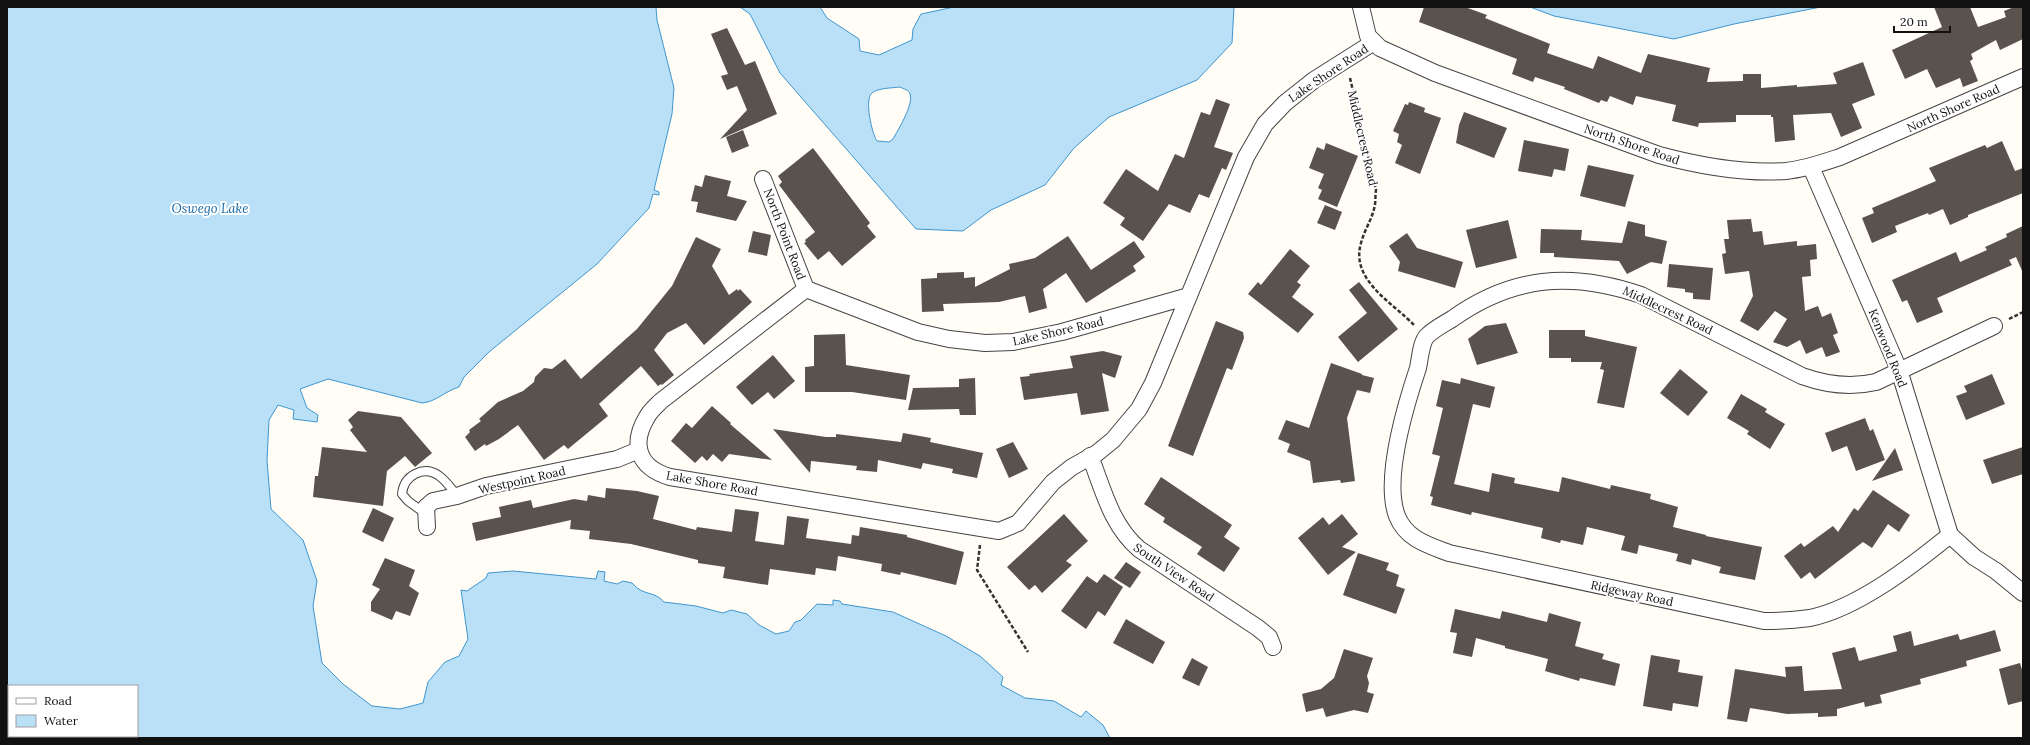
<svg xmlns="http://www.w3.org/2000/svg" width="2030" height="745" font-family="Lora,serif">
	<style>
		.water { fill: #b9e0f7; stroke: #3f96cf; fill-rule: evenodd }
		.building { fill: #5a524d }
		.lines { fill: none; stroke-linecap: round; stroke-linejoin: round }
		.service-casing { stroke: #444; stroke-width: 10 }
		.minor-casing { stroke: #444; stroke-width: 18 }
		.path { stroke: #333; stroke-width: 2.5; stroke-dasharray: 4 2; stroke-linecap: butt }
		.service { stroke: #fff; stroke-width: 8 }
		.minor { stroke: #fff; stroke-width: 16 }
		.labels { text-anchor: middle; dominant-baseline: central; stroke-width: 4; stroke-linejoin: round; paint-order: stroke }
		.street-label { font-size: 12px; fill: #111; stroke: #fff }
		.water-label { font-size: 13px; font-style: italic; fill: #1768a6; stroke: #fff }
	</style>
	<rect width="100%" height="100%" fill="#fffdf5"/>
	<!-- water -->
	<g class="water">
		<path d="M7 7H656L657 20 674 88 672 114 654 190 659 192V195L653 194 649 208 597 264 489 352 464 377 459 387C445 391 436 402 422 403L328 379 300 389 307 408 318 415 317 422 293 419 294 410 278 405 269 420 267 461 271 509 303 540 317 581 313 606 322 663 343 684 372 706 400 709 423 703 428 682 445 662 459 656 468 639 461 590 467 591 486 578 488 573 513 571 596 579 598 571 605 572 604 581 617 584 623 581 632 583C644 597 654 590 664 602L696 606 723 613 731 610 747 614 759 625 776 634 789 631 795 622 801 620 817 604 833 605V600L840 601 842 604 893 612 946 636 980 656 1003 677 1001 685 1025 698 1054 701 1081 717 1086 711 1103 725 1110 738H7ZM9 686H137V736H9Z"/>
		<path d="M740 7H820L827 18 859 39 860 51 879 55 912 40 913 29 921 14 954 7H1234L1232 43 1197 80 1109 117 1074 148 1045 185 991 210 963 231 916 229 780 73 750 14ZM900 87C904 89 909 90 910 94 914 104 898 130 893 139L889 142 877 141C872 134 864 99 872 93 878 88 892 88 900 87Z"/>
		<path d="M1530 7H1821L1734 24 1674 39 1554 16Z"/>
	</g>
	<!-- building -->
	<g class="building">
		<path d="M1424 7H1465L1487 15 1485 18 1550 44 1547 53 1593 69 1598 56 1641 73 1648 54 1710 68 1707 82 1743 81V74H1761V88L1797 85V87L1837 84 1833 73 1863 62 1875 95 1852 104 1862 128 1841 137 1831 113 1793 115 1795 140 1775 142 1773 117H1771V115H1736V122L1699 123 1698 127 1672 121 1676 105 1636 96 1633 105 1610 96 1607 102 1601 100 1599 103 1564 89 1565 87 1535 77 1533 82 1512 74 1517 59 1419 22Z"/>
		<path d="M1934 7H1970L1978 27 2006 17 2004 11 2014 7H2023V39L2000 50 1996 40 1971 54 1973 59 1970 61 1978 81 1963 87 1960 78 1936 88 1927 69 1905 79 1892 50 1942 27Z"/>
		<path d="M727 28 745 65 755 61 777 114 720 139 747 110 737 86 727 90 721 76 728 74 711 34Z"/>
		<path d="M1216 99 1230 104 1214 147 1233 153 1226 170 1222 168 1209 198 1199 194 1190 213 1169 204 1143 241 1120 225 1125 218 1103 203 1126 169 1158 191 1175 154 1184 158 1201 112 1210 115Z"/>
		<path d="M1409 102 1425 108 1424 112 1441 118 1420 174 1395 163 1402 145 1397 142 1399 134 1393 131 1405 104 1408 105Z"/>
		<path d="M1464 112 1507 128 1494 158 1456 143 1459 125Z"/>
		<path d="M743 130 749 146 732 153 726 137Z"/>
		<path d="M1524 140 1569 149 1565 171 1554 169 1552 177 1518 171Z"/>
		<path d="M2002 141 2015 171 2023 168V193L1968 215V217L1950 225 1943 209 1929 215 1928 213 1895 226 1897 232 1872 243 1862 218 1874 213 1872 208 1936 181 1929 168 1985 145 1987 148Z"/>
		<path d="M1326 143 1358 156 1337 207 1318 199 1322 190 1318 188 1324 174 1309 168 1317 147 1324 150Z"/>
		<path d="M813 148 870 223 867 226 876 237 842 266 829 251 818 260 804 243 806 242 805 240 815 232 779 185 782 182 778 176Z"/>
		<path d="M1588 165 1634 175 1625 207 1580 196Z"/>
		<path d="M705 175 731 181 727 196 747 201 736 221 696 212 698 202 691 201 695 185 702 187Z"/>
		<path d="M1325 205 1342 212 1335 230 1317 223Z"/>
		<path d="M1751 219 1753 232 1762 231 1764 245 1797 241V246L1816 244 1817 259 1810 260 1811 276 1802 277 1805 311 1818 306 1822 317 1831 313 1838 333 1833 335 1840 352 1826 357 1822 347 1806 354 1800 340 1787 347 1773 342 1787 319 1775 311 1758 331 1740 321 1753 296 1749 271 1725 274 1722 254 1726 253 1724 239H1729L1727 220Z"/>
		<path d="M1508 220 1517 258 1476 268 1466 230Z"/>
		<path d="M1628 221 1645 225V236L1667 241 1662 264 1651 262 1627 274 1619 261 1554 257V253H1540L1541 229 1582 230 1581 240 1622 243Z"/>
		<path d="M2023 226V273L2016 257 2009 260 2012 265 1937 298 1943 312 1917 323 1907 300 1902 302 1892 280 1956 252 1960 262 1987 250 1985 247 2007 237 2006 234Z"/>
		<path d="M753 231 771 235 767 256 748 252Z"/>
		<path d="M1407 233 1417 248 1463 262 1455 288 1398 271 1400 262 1389 246Z"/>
		<path d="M1068 236 1091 270 1134 241 1145 257 1133 266 1136 271 1086 303 1066 273 1043 289 1047 308 1029 313 1025 296 999 302 943 304 944 311 922 312 921 279 937 278V273L964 272V278L975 277V287L1010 269 1009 264 1035 258Z"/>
		<path d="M696 237 721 249 712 266 729 295 737 289 738 291 740 289 752 302 704 345 686 323 667 333 654 350 674 375 662 385 661 384 658 386 641 366 600 403 599 404 608 416 568 449 564 445 544 460 518 425 499 439 486 446 485 444 475 451 465 437 470 432 469 430 481 421 479 419 498 402 523 391 534 382 535 377 544 368 552 369 565 359 581 379 637 329 672 286Z"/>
		<path d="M1290 249 1310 266 1297 282 1301 285 1292 297 1314 314 1298 333 1248 294 1258 282 1261 285Z"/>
		<path d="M1669 264 1713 268 1710 300 1693 299V293L1685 292V289L1667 287Z"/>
		<path d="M1359 282 1398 329 1358 362 1338 337 1367 313 1349 290Z"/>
		<path d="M1216 321 1243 332 1244 338 1232 370 1227 368 1193 456 1168 446Z"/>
		<path d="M1506 323 1518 353 1477 365 1468 339 1485 326Z"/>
		<path d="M1549 330H1585V336L1637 347 1624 408 1597 403 1604 370 1600 369 1602 362H1571V358H1549Z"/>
		<path d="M845 334 846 365 910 375 906 400 852 392H805V367L814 366V335Z"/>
		<path d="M1103 351 1122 356 1115 378 1102 373 1109 411 1081 415 1077 393 1024 400 1020 377 1030 376 1029 374 1073 368 1070 356Z"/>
		<path d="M773 355 795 381 774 399 768 392 752 405 736 387Z"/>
		<path d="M1331 363 1362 374V375L1374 378 1370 393 1357 390 1347 418 1355 481 1341 483 1340 480 1313 483 1310 461 1287 452 1290 444 1278 439 1286 420 1309 428Z"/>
		<path d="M1680 369 1708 392 1688 416 1660 393Z"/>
		<path d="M1992 374 2005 404 1966 420 1956 396 1967 392 1964 386Z"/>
		<path d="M975 378 976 415H960L959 409 908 410 913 388 959 387V379Z"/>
		<path d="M1461 378 1495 387 1490 408 1473 404 1454 484 1489 492 1492 473 1515 478 1514 483 1559 492 1562 477 1610 489 1611 485 1651 494 1650 499 1678 507 1673 527 1706 535V536L1762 547 1755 580 1719 573 1721 567 1692 559 1691 565 1676 561 1678 554 1639 545 1637 554 1621 550 1625 536 1587 527 1583 545 1561 540 1560 543 1541 538 1543 528 1472 512 1471 515 1431 505 1433 497 1430 496 1440 456 1432 454 1443 408 1436 406 1442 380 1460 384Z"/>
		<path d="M1741 394 1767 409 1765 412 1785 424 1770 449 1747 434 1749 431 1727 418Z"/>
		<path d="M712 406 731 423 730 424 772 460 729 454 722 462 713 454 707 461 702 456 695 463 671 441 686 423 692 428Z"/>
		<path d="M358 411 401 417 432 453 415 467 405 456 387 471 383 506 313 497 315 476H318L322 447 367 452 350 430 353 427 348 420Z"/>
		<path d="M1865 418 1870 431 1873 429 1885 460 1856 471 1847 446 1832 452 1825 433Z"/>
		<path d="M773 429 826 437H836V434L901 442 903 433 931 438 930 442 983 453 977 478 952 473 953 469 923 463 921 469 878 460 877 472 856 470 857 466 811 461 810 473Z"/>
		<path d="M1013 442 1028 469 1009 478 996 449Z"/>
		<path d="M2023 447V474L1992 484 1983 460Z"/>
		<path d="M1895 448 1903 470 1872 481Z"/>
		<path d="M1161 477 1232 525 1224 537 1240 548 1224 572 1197 554 1202 547 1163 522 1165 518 1144 504Z"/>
		<path d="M606 488 637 491 659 496 653 519 696 530 697 527 732 532 735 509 759 512 755 541 784 545 787 516 809 519 806 538 851 544 852 535 859 536 860 527 907 535V537L964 552 956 585 901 572 900 575 881 571 882 564 838 556 836 571 816 568 815 575 770 569 768 585 723 578 725 567 698 563V560L631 544 589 539 590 531 570 529 571 520 476 541 472 523 501 517 499 507 531 500 533 508 574 499 587 501 588 495 605 498Z"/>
		<path d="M1873 490 1910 515 1899 532 1888 524 1872 548 1863 542 1815 579 1810 572 1801 579 1784 556 1801 543 1804 547 1833 526 1838 532 1854 508 1858 511Z"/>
		<path d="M373 508 394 518 383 542 362 532Z"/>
		<path d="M1064 514 1088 541 1066 561 1072 565 1042 593 1035 585 1029 590 1007 567Z"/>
		<path d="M1342 514 1358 534 1342 547 1356 552 1328 575 1298 538 1323 517 1329 525Z"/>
		<path d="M1358 553 1389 563 1386 570 1399 575 1396 586 1405 589 1396 614 1343 595Z"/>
		<path d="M385 558 415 570 409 586 419 593 410 616 396 611 392 620 371 611V602L380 589 372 585Z"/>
		<path d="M1126 562 1141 572 1130 588 1114 578Z"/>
		<path d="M1104 574 1123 587 1105 616 1098 611 1086 629 1061 611 1087 576 1097 583Z"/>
		<path d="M1455 609 1500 619 1502 611 1547 622 1549 613 1581 622 1575 646 1604 654 1602 659 1620 664 1615 686 1580 678 1579 681 1545 671 1548 659 1505 648V646L1476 638 1472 657 1453 653 1457 633 1450 632Z"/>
		<path d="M1126 619 1165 642 1153 664 1113 643Z"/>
		<path d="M1995 630 2001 651 1966 661 1967 666 1920 679 1921 684 1880 695 1882 703 1865 707 1864 702 1837 709V716L1818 717V713L1787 714 1750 708 1747 722 1727 719 1735 669 1786 677 1785 667 1802 666 1804 691 1842 689 1832 653 1855 647 1859 661 1897 651 1893 636 1911 631 1914 646 1958 634 1960 640Z"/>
		<path d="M1344 649 1373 658 1367 676 1369 683 1367 692 1374 694 1368 713 1354 710 1326 717 1323 708 1306 712 1302 694 1321 689 1334 678Z"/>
		<path d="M1651 655 1680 660 1678 672 1703 676 1698 707 1673 703 1672 711 1643 706Z"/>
		<path d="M1192 658 1208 667 1199 686 1182 678Z"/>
		<path d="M2020 663 2023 673V701L2008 705 1999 669Z"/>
	</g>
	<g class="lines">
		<!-- service casing -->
		<g class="service-casing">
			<path id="service" d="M426 514 408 501 402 494C403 485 407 478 415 474 434 464 447 482 457 496"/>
		</g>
		<!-- minor casing -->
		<g class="minor-casing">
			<g id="minor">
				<path d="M1361 7 1368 36 1380 48 1435 73 1659 155C1700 166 1744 174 1786 171 1805 169 1822 163 1840 157L2023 77"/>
				<path d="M1811 167 1899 370 1950 535"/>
				<path d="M763 179 806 289"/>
				<path d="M1189 296 1062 332 1013 342 985 343 949 339 918 332 806 289 661 401C656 406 650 411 647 417 630 445 639 468 670 477L999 531 1018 523 1053 482 1072 467 1097 453 1113 440 1139 409 1153 383 1246 157 1265 124 1285 103 1314 80 1374 42"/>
				<path d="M1090 456C1103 489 1111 525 1139 549L1258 628 1269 637 1273 647"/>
				<path d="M427 527 426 507 433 501 457 496 486 486 617 459 639 450"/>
				<path d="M1950 535C1913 565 1858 608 1810 618 1795 620 1780 621 1764 621L1449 553C1428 545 1406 539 1397 516 1383 479 1406 404 1418 368 1420 359 1421 342 1427 336 1434 329 1444 324 1452 319 1512 276 1571 271 1641 295L1802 376C1827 385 1850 388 1876 382L1994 326"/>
				<path d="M1950 535 1974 557 1996 571 2023 593"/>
			</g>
		</g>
		<!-- path -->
		<g class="path">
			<path d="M1350 78 1376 190C1375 196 1376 203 1374 209 1371 221 1364 231 1361 243 1350 280 1393 303 1414 325"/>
			<path d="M2009 319 2023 312"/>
			<path d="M980 545 977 570 1028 652"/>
		</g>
		<!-- service -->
		<use href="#service" class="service"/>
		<!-- minor -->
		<use href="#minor" class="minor"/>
	</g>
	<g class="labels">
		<!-- street labels -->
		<g class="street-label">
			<text transform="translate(1328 73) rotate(-34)">Lake Shore Road</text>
			<text transform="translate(1953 108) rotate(-24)">North Shore Road</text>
			<text transform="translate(1363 138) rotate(77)">Middlecrest Road</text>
			<text transform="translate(1632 144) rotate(19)">North Shore Road</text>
			<text transform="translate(785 234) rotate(69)">North Point Road</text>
			<text transform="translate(1668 310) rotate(25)">Middlecrest Road</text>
			<text transform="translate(1058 331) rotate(-13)">Lake Shore Road</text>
			<text transform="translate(1888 348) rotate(68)">Kenwood Road</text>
			<text transform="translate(522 480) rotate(-13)">Westpoint Road</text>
			<text transform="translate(712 483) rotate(10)">Lake Shore Road</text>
			<text transform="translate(1174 572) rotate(34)">South View Road</text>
			<text transform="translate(1632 593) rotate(12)">Ridgeway Road</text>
		</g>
		<!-- water labels -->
		<g class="water-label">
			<text x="210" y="208">Oswego Lake</text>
		</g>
	</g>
	<!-- border -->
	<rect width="2030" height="745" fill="none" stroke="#111111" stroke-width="16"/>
	<!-- legend -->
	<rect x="8" y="685" width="130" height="52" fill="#ffffff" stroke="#a0a0a0"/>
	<rect x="16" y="698" width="20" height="6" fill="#ffffff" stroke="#a0a0a0"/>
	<text x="44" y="705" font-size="12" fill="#111111">Road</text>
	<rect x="16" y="715" width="20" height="12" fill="#b9e0f7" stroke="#a0a0a0"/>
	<text x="44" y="725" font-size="12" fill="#111111">Water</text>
	<!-- scale -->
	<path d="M1894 26v6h56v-6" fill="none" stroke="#111111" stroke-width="2"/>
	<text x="1900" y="26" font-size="12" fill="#111111" stroke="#ffffff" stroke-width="3" paint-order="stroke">20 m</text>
</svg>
